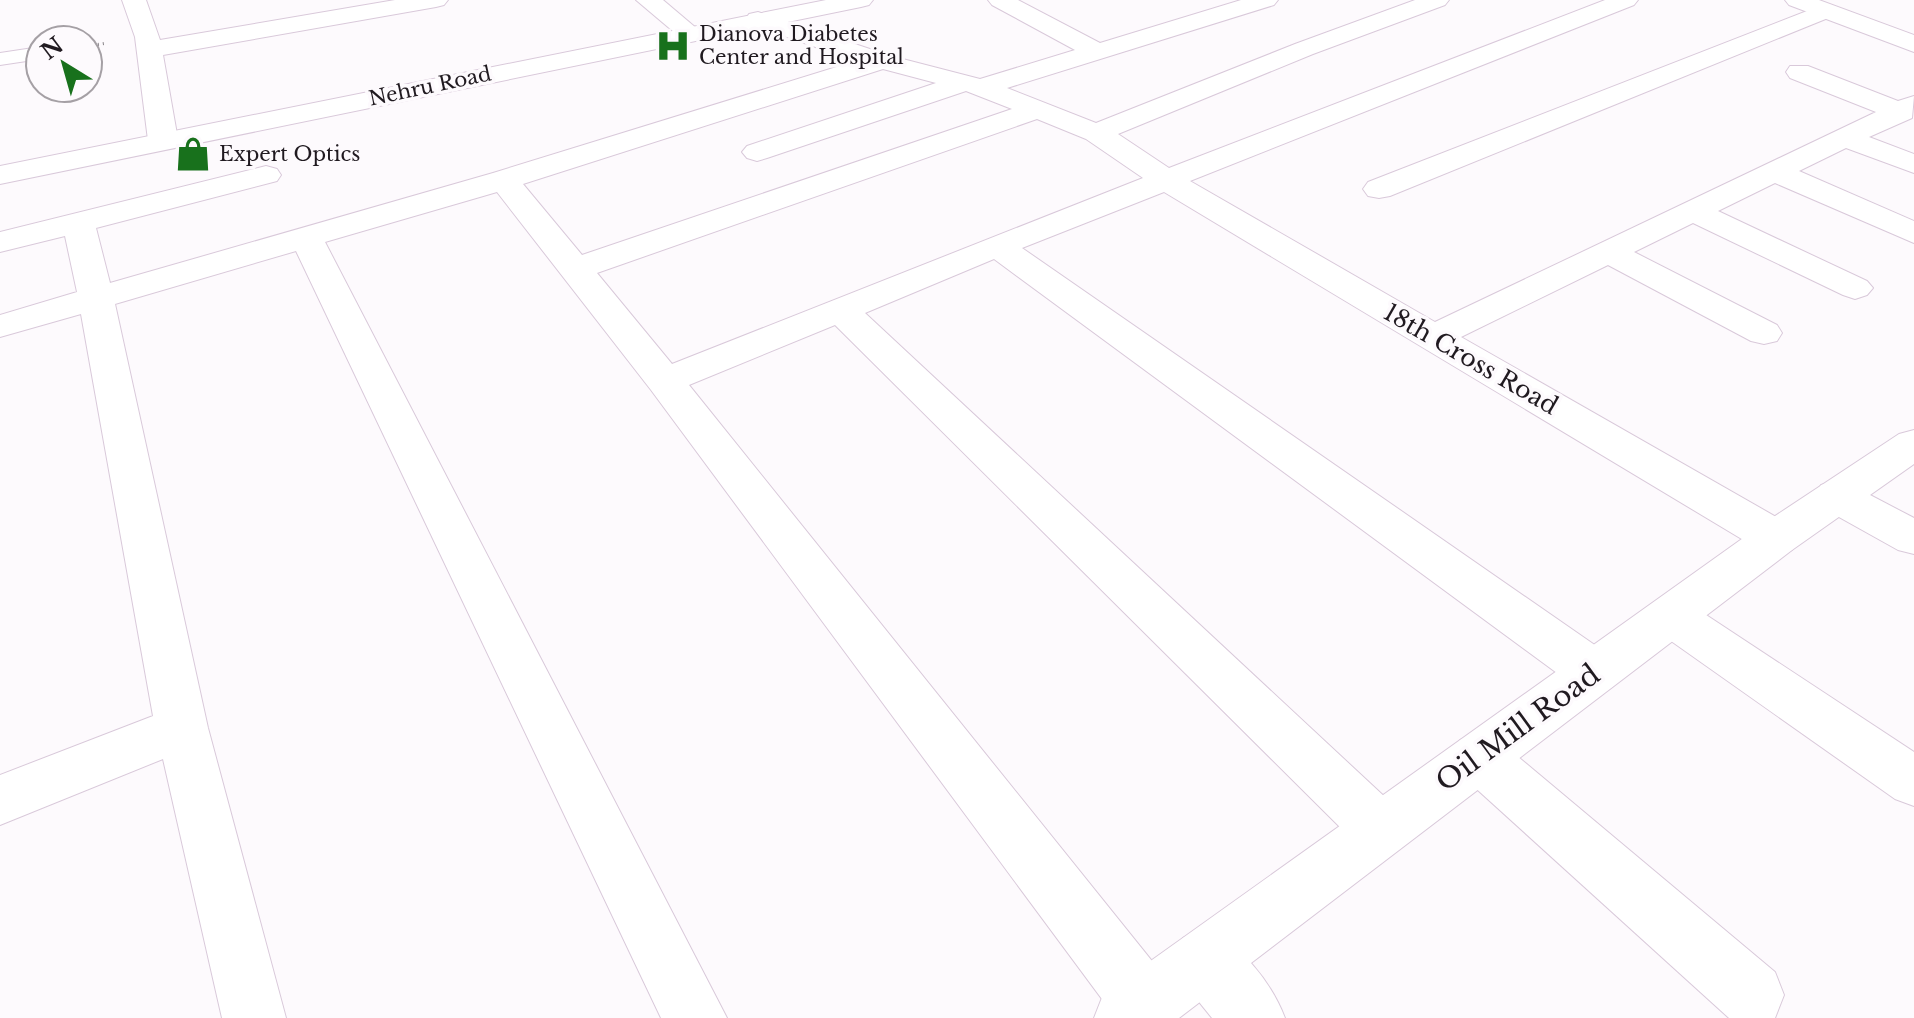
<svg xmlns="http://www.w3.org/2000/svg" width="1914" height="1018" font-family="'Libre Baskerville',serif">
	<style>
		.lines { fill: none; stroke-linecap: round; stroke-linejoin: round }
		.lane-casing { stroke: #d9c9da; stroke-width: 2 }
		.street-casing { stroke: #d9c9da; stroke-width: 2 }
		.secondary-casing { stroke: #d9c9da; stroke-width: 2 }
		.path { stroke: #898589; stroke-width: 3; stroke-dasharray: 1 4; stroke-linecap: butt }
		.lane { fill: #fff; fill-rule: evenodd }
		.street { fill: #fff; fill-rule: evenodd }
		.secondary { fill: #fff; fill-rule: evenodd }
		.labels { text-anchor: middle; dominant-baseline: central; stroke-width: 7; stroke-linejoin: round; paint-order: stroke }
		.far-poi-label { font-size: 20px; fill: #201a20; stroke: #fdfafd; text-anchor: start }
		.far-street-label { font-size: 20px; fill: #201a20; stroke: #fdfafd }
		.street-label { font-size: 24px; fill: #201a20; stroke: #fdfafd }
		.near-street-label { font-size: 28px; fill: #201a20; stroke: #fdfafd }
	</style>
	<rect width="100%" height="100%" fill="#fdfafd"/>
	<g class="lines">
		<!-- lane casing -->
		<g class="lane-casing">
			<path id="lane" d="M40 47V59L0 65V53Z"/>
		</g>
		<!-- street casing -->
		<g class="street-casing">
			<g id="street">
				<path d="M122 0H146L160 40 395 0H448L444 5 436 7 163 55 178 140 173 146 163 149 153 146 148 140 135 37Z"/>
				<path d="M636 0H663L702 33 699 38H681Z"/>
				<path d="M988 0H1018L1100 43 1241 0H1278L1274 5 1007 88 1096 123 1295 44 1415 0H1449L1445 5 1313 54 1118 134 1169 168 1605 0H1638L1634 5 1190 181 1435 322 1876 112 1790 78 1786 72 1790 66H1808L1898 101 1914 96 1912 118 1869 137 1914 154V173L1846 148 1799 171 1914 221V243L1775 183 1718 211 1867 281 1873 288 1867 295 1855 299 1843 295 1693 223 1634 252 1777 325 1782 333 1777 341 1764 344 1751 341 1608 265 1461 337 1792 526 1799 538 1792 550 1776 554 1760 550 1164 192 1022 248 1612 657 1619 672 1612 687 1594 693 1576 687 994 259 865 313 1401 812 1410 830 1401 848 1381 856 1361 848 835 325 689 385 1168 981 1177 1004 1171 1018H1116L651 390 497 192 325 242 727 1018H661L296 251 115 304 208 728 286 1018H222L163 759 0 825V775L153 716 81 314 0 337V315L77 292 65 236 0 252V232L266 166 277 169 281 175 277 181 96 228 110 283 493 173 856 61 749 24 746 19 749 14 758 12 891 56 980 79 1075 50 992 5ZM883 69 936 83 747 146 742 152 747 158 757 161 767 158 966 91 1012 109 582 255 523 184ZM1037 119 1086 139 1143 178 672 364 597 273Z"/>
				<path d="M1825 4 1833 6 1837 11 1833 16 1390 196 1379 198 1368 196 1363 189 1368 182Z"/>
				<path d="M1836 481 1851 485 1914 518V554L1898 550 1821 507 1814 496 1821 485Z"/>
				<path d="M1671 597 1688 603 1914 752V806L1895 799 1654 629 1647 616 1654 603Z"/>
				<path d="M1479 734 1498 740 1775 972 1784 995 1775 1018H1729L1460 774 1452 757 1460 740Z"/>
				<path d="M1205 929C1241 944 1271 982 1285 1018H1212L1183 982 1174 960 1183 938Z"/>
			</g>
		</g>
		<!-- secondary casing -->
		<g class="secondary-casing">
			<g id="secondary">
				<path d="M826 0H873L869 5 861 7 0 184V166Z"/>
				<path d="M1785 0H1819L1914 35V52L1789 5Z"/>
				<path d="M1914 430V464L1792 550 1179 1018H1094L1103 995 1760 526 1899 434Z"/>
			</g>
		</g>
		<!-- path -->
		<path class="path" d="M88 46 107 43"/>
		<!-- lane -->
		<use href="#lane" class="lane"/>
		<!-- street -->
		<use href="#street" class="street"/>
		<!-- secondary -->
		<use href="#secondary" class="secondary"/>
	</g>
	<!-- icons -->
	<defs>
		<g id="hospital-bare" transform="scale(2.76)"><path d="M-5-5h3v3.5h4V-5h3V5h-3V1.5h-4V5h-3Z" fill="#18711c" stroke="#fdfafd" stroke-width="2.5" paint-order="stroke"/></g>
		<g id="shop-bare" transform="scale(2.76)"><path d="M-5-2.5h2.3a2.7 3.5 0 0 1 5.4 0H5L5.5 6h-11ZM-1.5-2.5h3a1.5 2.3 0 0 0-3 0Z" fill="#18711c" stroke="#fdfafd" stroke-width="2.5" paint-order="stroke"/></g>
	</defs>
	<g fill-rule="evenodd">
		<use href="#hospital-bare" x="673" y="46"/>
		<use href="#shop-bare" x="193" y="154"/>
	</g>
	<g class="labels">
		<!-- far-poi labels -->
		<g class="far-poi-label">
			<text x="699" y="34">Dianova Diabetes<tspan x="699" dy="23">Center and Hospital</tspan></text>
			<text x="219" y="154">Expert Optics</text>
		</g>
		<!-- far-street labels -->
		<g class="far-street-label">
			<text transform="translate(430 86) rotate(-12)">Nehru Road</text>
		</g>
		<!-- street labels -->
		<g class="street-label">
			<text transform="translate(1471 359) rotate(30)">18th Cross Road</text>
		</g>
		<!-- near-street labels -->
		<g class="near-street-label">
			<text transform="translate(1518 728) rotate(-36)">Oil Mill Road</text>
		</g>
	</g>
	<!-- north arrow -->
	<g transform="translate(64 64) rotate(323)"><circle r="38" fill="#fdfafd" stroke="#a5a0a5" stroke-width="2"/>
	<path d="M0-6L14 30L0 20L-14 30Z" fill="#18711c"/>
	<text y="-12" font-size="22" font-weight="bold" text-anchor="middle" fill="#201a20">N</text>
	</g>
</svg>
